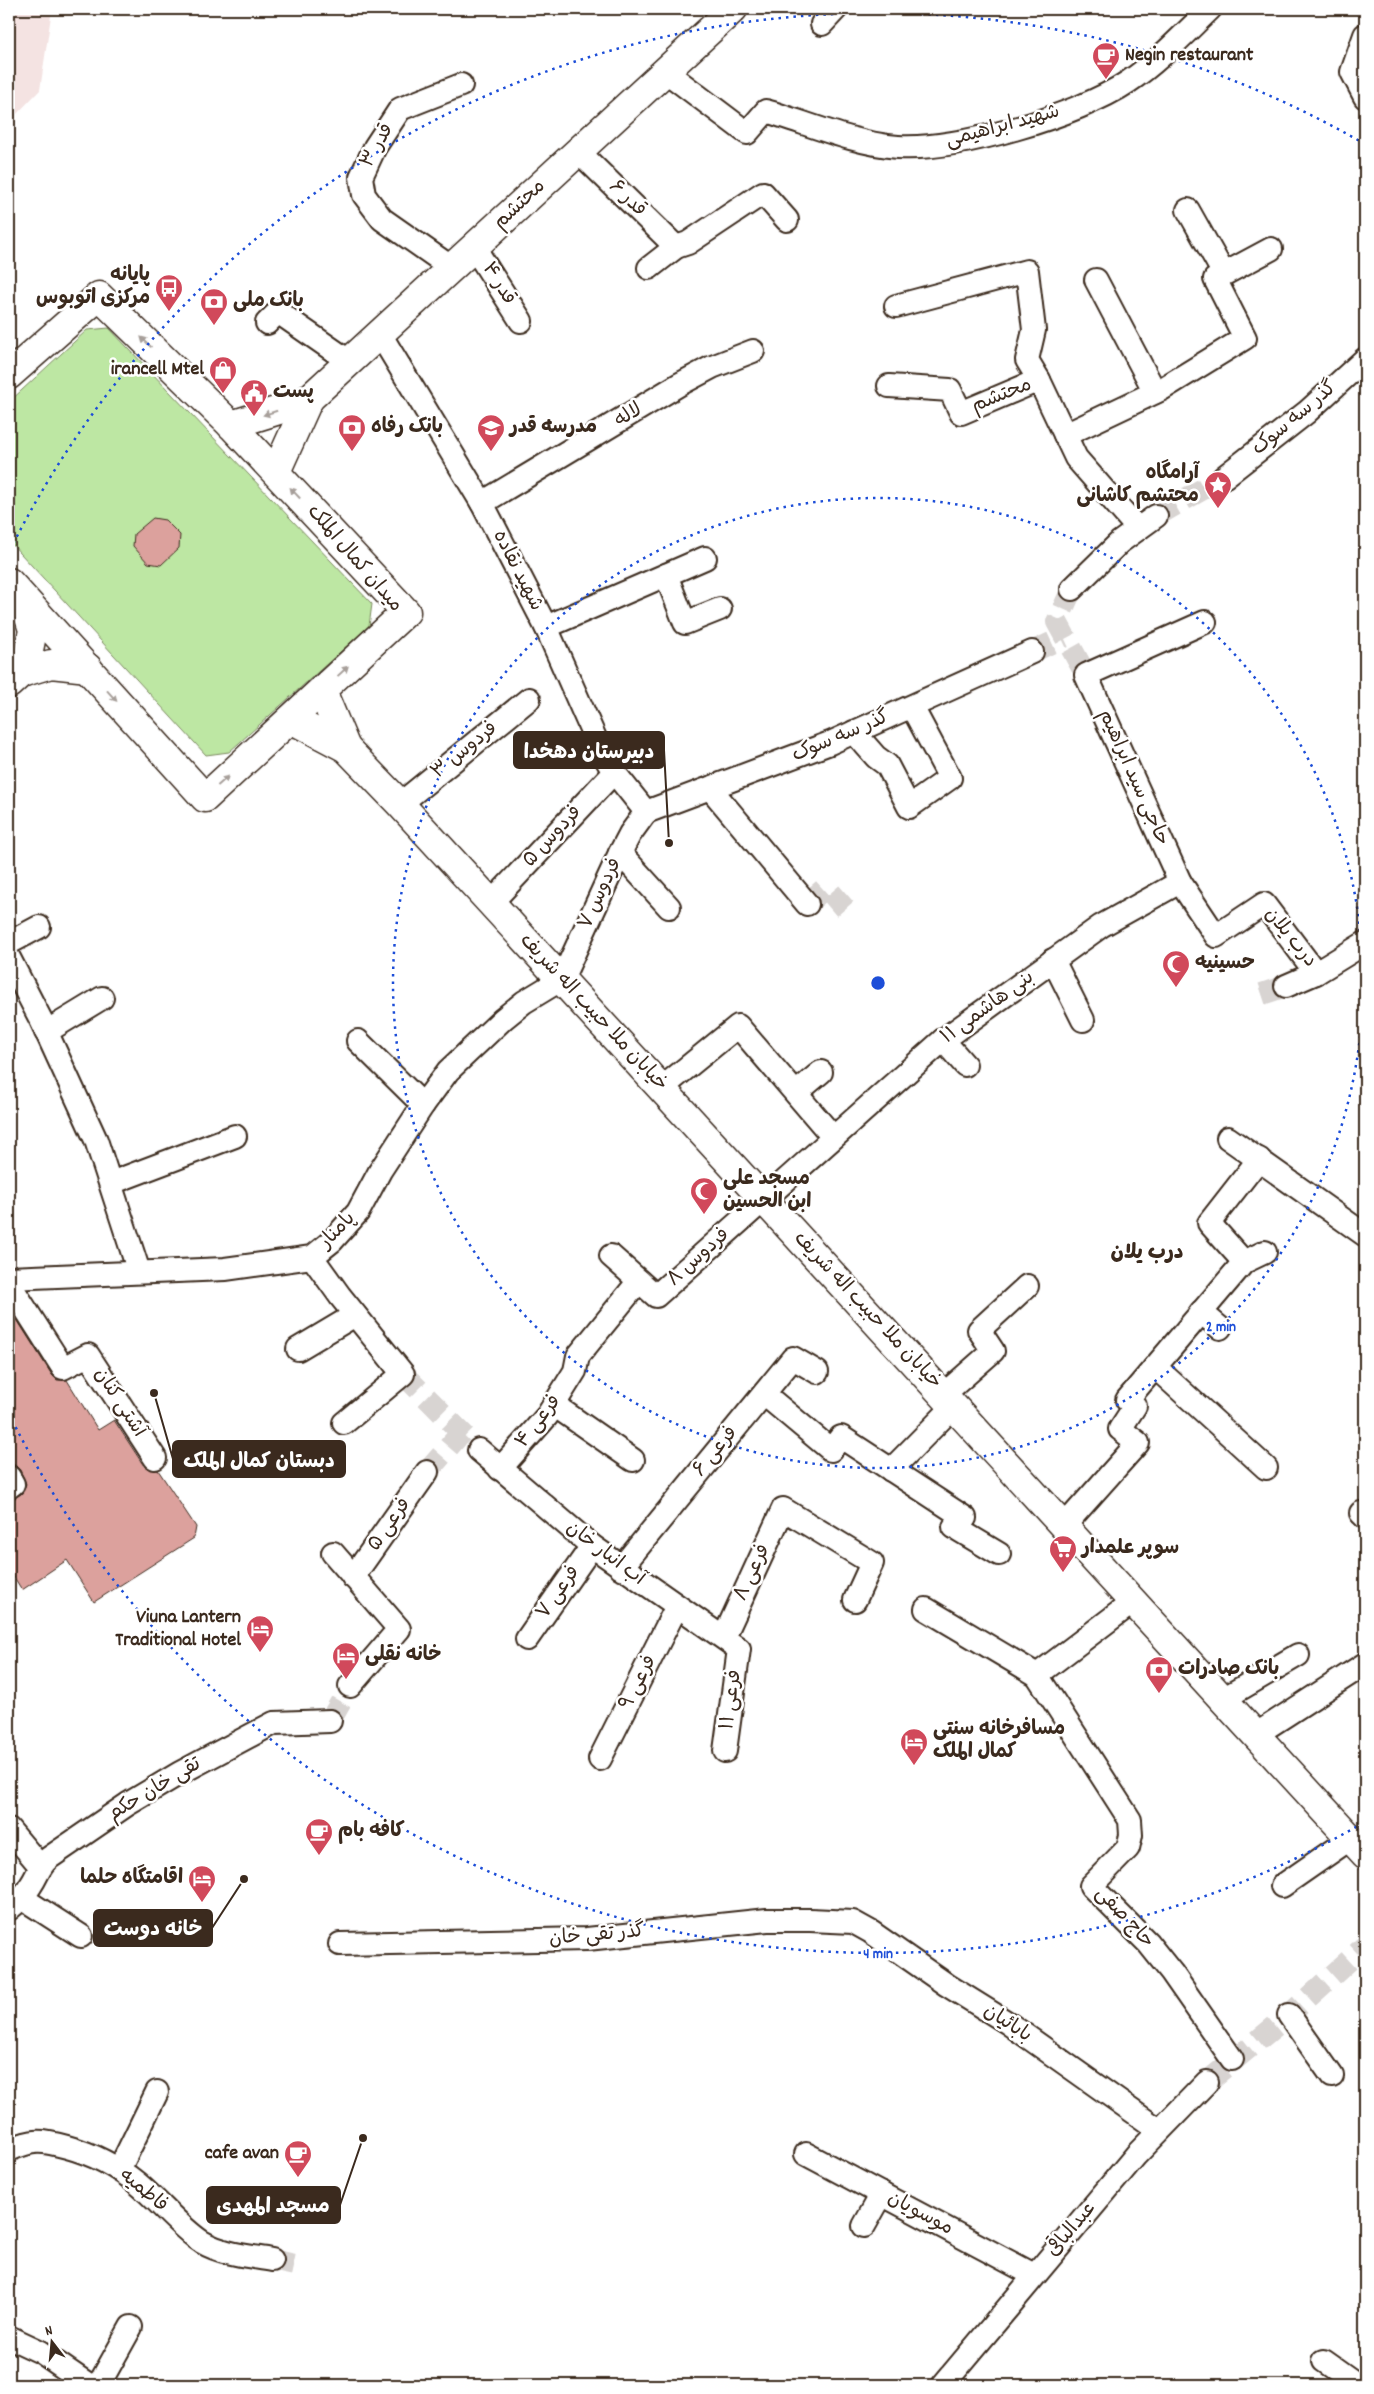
<svg xmlns="http://www.w3.org/2000/svg" width="1374" height="2394" font-family="Dekko,'Playpen Sans Arabic',sans-serif">
	<style>
		.built { fill: #f4e3e2 }
		.green { fill: #bde7a3; stroke: #7c8860 }
		.building { fill: #dca19d; stroke: #3b2a1e }
		.lines { fill: none; stroke-linecap: round; stroke-linejoin: round }
		.street-tunnel { stroke: #d8d4d2; stroke-width: 22; stroke-dasharray: 22 11; stroke-linecap: butt }
		.street-casing { stroke: #3b2a1e; stroke-width: 26 }
		.secondary-casing { stroke: #3b2a1e; stroke-width: 31 }
		.street { stroke: #fff; stroke-width: 22 }
		.secondary { stroke: #fff; stroke-width: 28 }
		.oneway { fill: #a79f9a }
		.ring { fill: none; stroke: #1d4ed8; stroke-width: 2.5; stroke-dasharray: 2.5 5 }
		.labels { text-anchor: middle; dominant-baseline: central; stroke-width: 5; stroke-linejoin: round; paint-order: stroke }
		.poi-label { font-size: 20px; font-weight: bold; fill: #3b2a1e; stroke: #fff; text-anchor: start }
		.street-label { font-size: 20px; fill: #3b2a1e; stroke: #fff }
		.neighbourhood-label { font-size: 21px; font-weight: bold; fill: #3b2a1e; stroke: #fff }
		.centre { fill: #1d4ed8; stroke: #fff; stroke-width: 2.5 }
		.ring-label { font-size: 15px; text-anchor: middle; font-weight: bold; fill: #1d4ed8; stroke: #fff; stroke-width: 5; stroke-linejoin: round; paint-order: stroke }
		.leader { fill: none; stroke: #3b2a1e; stroke-width: 2 }
		.callout-dot { fill: #3b2a1e; stroke: #fff; stroke-width: 2 }
		.callout { fill: #3b2a1e; stroke: #3b2a1e; stroke-width: 2 }
		.callout-label { font-size: 21px; text-anchor: middle; font-weight: bold; fill: #fff }
	</style>
	<rect width="100%" height="100%" fill="#fff"/>
	<filter id="ink" filterUnits="userSpaceOnUse"><feTurbulence type="fractalNoise" baseFrequency=".02" numOctaves="2"/><feDisplacementMap in="SourceGraphic" scale="10" xChannelSelector="R" yChannelSelector="G"/><feConvolveMatrix kernelMatrix="1 2 1 2 8 2 1 2 1" color-interpolation-filters="sRGB"/></filter>
	<g filter="url(#ink)">
		<!-- built -->
		<path class="built" d="M9 9H52L40 90 9 122Z"/>
		<!-- green -->
		<path class="green" d="M109 328 372 604 369 626 229 752 206 755 9 541V402L87 330Z"/>
		<!-- building -->
		<g class="building">
			<path d="M153 518 165 520 180 535 179 548 161 565 148 563 133 546 134 534Z"/>
			<path d="M9 1307 52 1375 57 1380H67L98 1430 114 1420 144 1466 150 1470H158L196 1527 194 1538 94 1602 67 1560 22 1590 9 1569V1500L21 1494 26 1484 20 1470 15 1465 9 1464Z"/>
		</g>
		<g class="lines">
			<!-- street-tunnel -->
			<g class="street-tunnel">
				<path d="M1156 516 1224 477"/>
				<path d="M1072 589 1057 622 1086 675"/>
				<path d="M1032 652 1064 637"/>
				<path d="M807 904 826 887 845 909"/>
				<path d="M1262 994 1286 986"/>
				<path d="M403 1374 479 1450"/>
				<path d="M427 1472 461 1433"/>
				<path d="M330 1721 350 1686"/>
				<path d="M1207 2082 1289 2015 1365 1946"/>
				<path d="M272 2260 295 2265"/>
			</g>
			<!-- street casing -->
			<g class="street-casing">
				<g id="street">
					<path d="M822 24 836 9"/>
					<path d="M1365 35 1352 72 1365 97"/>
					<path d="M665 71 747 133 766 111C807 123 855 144 898 147 957 151 1079 115 1128 82 1158 62 1184 34 1210 9"/>
					<path d="M578 151 676 247"/>
					<path d="M1188 210 1224 274"/>
					<path d="M474 247 521 321"/>
					<path d="M452 268 382 219 364 195 361 177 375 147 400 109 461 85"/>
					<path d="M649 268 676 247 688 243 763 193 787 220"/>
					<path d="M1096 280 1155 392"/>
					<path d="M896 306 1027 271 1034 330 1027 360 1039 380"/>
					<path d="M267 323 278 312 350 362"/>
					<path d="M380 334 482 503 546 627 599 747 614 772 646 812"/>
					<path d="M889 386 950 390 961 413 1039 380 1076 458 1138 529"/>
					<path d="M1065 435 1162 389 1245 338 1215 279 1271 249"/>
					<path d="M1224 477 1307 412 1365 359"/>
					<path d="M482 503 680 384 712 367 753 351"/>
					<path d="M666 575 685 623 720 609"/>
					<path d="M1072 589 1120 542 1156 516"/>
					<path d="M546 627 705 558"/>
					<path d="M854 732 876 757 887 765 909 807 950 778 912 707"/>
					<path d="M710 788 807 904"/>
					<path d="M400 804 529 699"/>
					<path d="M646 812 830 743 1032 652"/>
					<path d="M620 853 669 907"/>
					<path d="M1180 882 1086 675 1205 622"/>
					<path d="M491 903 614 772"/>
					<path d="M9 943 39 927"/>
					<path d="M9 958 41 1020 96 1140 139 1272"/>
					<path d="M1053 960 1083 1020"/>
					<path d="M1286 986 1316 973"/>
					<path d="M46 1032 102 998"/>
					<path d="M943 1040 965 1065"/>
					<path d="M358 1041 423 1105"/>
					<path d="M662 1088 738 1026 833 1137"/>
					<path d="M796 1093 821 1072"/>
					<path d="M1228 1138 1365 1235"/>
					<path d="M111 1183 235 1136"/>
					<path d="M611 1256 656 1296 943 1040 1101 926 1180 882 1216 936 1264 904 1316 973 1365 943"/>
					<path d="M312 1257 340 1296 403 1374 344 1423"/>
					<path d="M1244 1262 1209 1223 1259 1159"/>
					<path d="M9 1278 225 1269 312 1257 332 1241 358 1212 380 1171 423 1105 448 1071 503 1019 524 1002 562 979 620 853 630 834 646 812"/>
					<path d="M9 1283 63 1368 88 1355 155 1458"/>
					<path d="M1201 1312 1220 1328"/>
					<path d="M298 1349 355 1315"/>
					<path d="M1155 1367 1266 1468"/>
					<path d="M764 1394 831 1450 841 1437 965 1518 954 1527 999 1554"/>
					<path d="M943 1395 993 1351 979 1330 1027 1286"/>
					<path d="M554 1405 633 1460"/>
					<path d="M479 1450 592 1546 739 1649 725 1751"/>
					<path d="M500 1469 547 1416 575 1371 578 1356 639 1281"/>
					<path d="M891 1470 954 1406"/>
					<path d="M9 1477 13 1484 9 1487"/>
					<path d="M1361 1513 1365 1517"/>
					<path d="M1064 1526 1138 1443 1120 1429 1135 1406 1127 1400 1244 1262 1265 1252"/>
					<path d="M333 1553 399 1629 350 1686"/>
					<path d="M621 1568 793 1358 817 1372"/>
					<path d="M353 1577 427 1472"/>
					<path d="M926 1609 1037 1675 1130 1820 1131 1835 1128 1848 1091 1886 1148 1943 1172 1973 1232 2059"/>
					<path d="M724 1637 783 1509 872 1563 855 1600"/>
					<path d="M527 1639 592 1546"/>
					<path d="M1037 1675 1133 1602"/>
					<path d="M1223 1699 1298 1655"/>
					<path d="M1255 1735 1365 1664"/>
					<path d="M600 1759 677 1606"/>
					<path d="M9 1829 40 1866"/>
					<path d="M1282 1886 1351 1838"/>
					<path d="M22 1898 81 1936"/>
					<path d="M9 1909C18 1902 25 1895 31 1885 38 1875 39 1866 49 1858L128 1804 180 1773 274 1723 330 1721"/>
					<path d="M340 1944 587 1939 767 1920H810L853 1922 871 1932 947 1985 1008 2023 1159 2130"/>
					<path d="M1289 2015 1332 2076"/>
					<path d="M9 2150C33 2139 42 2140 67 2147 93 2154 116 2166 137 2183 160 2202 178 2226 202 2242 222 2254 250 2256 272 2260"/>
					<path d="M806 2154 1034 2275"/>
					<path d="M119 2170 157 2092"/>
					<path d="M864 2226 882 2194"/>
					<path d="M9 2337 41 2352 89 2385"/>
					<path d="M1324 2361 1358 2385"/>
					<path d="M96 2385 102 2379 131 2327"/>
					<path d="M943 2385 1136 2155 1207 2082"/>
				</g>
			</g>
			<!-- secondary casing -->
			<g class="secondary-casing">
				<g id="secondary">
					<path d="M9 375 99 296 231 425 406 612 205 798 9 582"/>
					<path d="M231 425 308 401"/>
					<path d="M276 472 308 401 311 397 733 9"/>
					<path d="M21 673 51 664 88 668"/>
					<path d="M9 684 21 673 28 655 33 630 23 599"/>
					<path d="M322 691 346 748"/>
					<path d="M291 719 346 748 400 804 1365 1854"/>
				</g>
			</g>
			<!-- street -->
			<use href="#street" class="street"/>
			<!-- secondary -->
			<use href="#secondary" class="secondary"/>
		</g>
		<!-- one-way arrows -->
		<defs><path id="oneway-solid" d="M-6-.8H1V-3.2L6.5 0L1 3.2V.8H-6Z" transform="scale(1.25)"/></defs>
		<g class="oneway">
			<use href="#oneway-solid" transform="translate(146 342) rotate(-136)"/>
			<use href="#oneway-solid" transform="translate(270 413) rotate(163)"/>
			<use href="#oneway-solid" transform="translate(295 493) rotate(-133)"/>
			<use href="#oneway-solid" transform="translate(343 671) rotate(-43)"/>
			<use href="#oneway-solid" transform="translate(112 696) rotate(48)"/>
			<use href="#oneway-solid" transform="translate(223 781) rotate(-42)"/>
		</g>
	</g>
	<!-- distance rings -->
	<g class="ring">
		<circle cx="878" cy="983" r="485"/>
		<path d="M1363 1823A970 970 0 0 1 10 1416M10 550A970 970 0 0 1 1363 143"/>
	</g>
	<!-- icons -->
	<defs>
		<g id="cafe-pin" transform="scale(1.4375)"><path d="M0 17L-7.5 6A9.5 9.5 0 1 1 7.5 6Z" fill="#d1495b" stroke="#fff"/><path d="M-5.5-4.5H6V0H3Q3 3.5 0 3.5H-2.5Q-5.5 3.5-5.5 0ZM3-3.2v2h1.7v-2ZM-6 4.5H4V6H-6Z" fill="#fff"/></g>
		<g id="bus-pin" transform="scale(1.4375)"><path d="M0 17L-7.5 6A9.5 9.5 0 1 1 7.5 6Z" fill="#d1495b" stroke="#fff"/><path d="M-5-6H5V4H4V6H2V4H-2V6H-4V4H-5ZM-3.5-4V0h7V-4ZM-3.5 1.2v1.5H-2V1.2ZM2 1.2v1.5H3.5V1.2Z" fill="#fff"/></g>
		<g id="bank-pin" transform="scale(1.4375)"><path d="M0 17L-7.5 6A9.5 9.5 0 1 1 7.5 6Z" fill="#d1495b" stroke="#fff"/><path d="M-6-4H6V4H-6ZM0-2.3a2.3 2.3 0 1 0 0 4.6a2.3 2.3 0 1 0 0-4.6Z" fill="#fff"/></g>
		<g id="shop-pin" transform="scale(1.4375)"><path d="M0 17L-7.5 6A9.5 9.5 0 1 1 7.5 6Z" fill="#d1495b" stroke="#fff"/><path d="M-5-2.5h2.3a2.7 3.5 0 0 1 5.4 0H5L5.5 6h-11ZM-1.5-2.5h3a1.5 2.3 0 0 0-3 0Z" fill="#fff"/></g>
		<g id="civic-pin" transform="scale(1.4375)"><path d="M0 17L-7.5 6A9.5 9.5 0 1 1 7.5 6Z" fill="#d1495b" stroke="#fff"/><path d="M-.6-6.5H3V-4.5H.6V-3L4-1V1h2V6H-6V1h2V-1L-.6-3ZM-1.2 2.5V6h2.4V2.5Z" fill="#fff"/></g>
		<g id="school-pin" transform="scale(1.4375)"><path d="M0 17L-7.5 6A9.5 9.5 0 1 1 7.5 6Z" fill="#d1495b" stroke="#fff"/><path d="M0-5L7-2L0 1L-7-2ZM-4 1L0 2.5L4 1V4Q0 6-4 4Z" fill="#fff"/></g>
		<g id="sight-pin" transform="scale(1.4375)"><path d="M0 17L-7.5 6A9.5 9.5 0 1 1 7.5 6Z" fill="#d1495b" stroke="#fff"/><path d="M0-6L1.8-2.2L6-1.7L2.9 1.2L3.7 5.4L0 3.3L-3.7 5.4L-2.9 1.2L-6-1.7L-1.8-2.2Z" fill="#fff"/></g>
		<g id="mosque-pin" transform="scale(1.4375)"><path d="M0 17L-7.5 6A9.5 9.5 0 1 1 7.5 6Z" fill="#d1495b" stroke="#fff"/><path d="M3.5-4.9A6 6 0 1 0 3.5 4.9A5 5 0 1 1 3.5-4.9Z" fill="#fff"/></g>
		<g id="supermarket-pin" transform="scale(1.4375)"><path d="M0 17L-7.5 6A9.5 9.5 0 1 1 7.5 6Z" fill="#d1495b" stroke="#fff"/><path d="M-6-5.5h2.5l.6 2H6L4.5 2H-2.5L-4.4-4H-6ZM-1.5 3.2a1.3 1.3 0 1 0 .1 0ZM3 3.2a1.3 1.3 0 1 0 .1 0Z" fill="#fff"/></g>
		<g id="hotel-pin" transform="scale(1.4375)"><path d="M0 17L-7.5 6A9.5 9.5 0 1 1 7.5 6Z" fill="#d1495b" stroke="#fff"/><path d="M-6-4.5h1.5V1H6V5H4.5V3h-9V5H-6ZM-4 0a1.8 1.8 0 1 1 3.6 0ZM.5 0V-2.5h3Q6-2.5 6 0Z" fill="#fff"/></g>
	</defs>
	<g fill-rule="evenodd">
		<use href="#cafe-pin" x="1106" y="56"/>
		<use href="#bus-pin" x="169" y="288"/>
		<use href="#bank-pin" x="214" y="302"/>
		<use href="#shop-pin" x="223" y="370"/>
		<use href="#civic-pin" x="254" y="393"/>
		<use href="#bank-pin" x="352" y="428"/>
		<use href="#school-pin" x="491" y="428"/>
		<use href="#sight-pin" x="1218" y="485"/>
		<use href="#mosque-pin" x="1176" y="964"/>
		<use href="#mosque-pin" x="704" y="1191"/>
		<use href="#supermarket-pin" x="1063" y="1549"/>
		<use href="#hotel-pin" x="260" y="1629"/>
		<use href="#hotel-pin" x="346" y="1656"/>
		<use href="#bank-pin" x="1159" y="1670"/>
		<use href="#hotel-pin" x="914" y="1742"/>
		<use href="#cafe-pin" x="319" y="1832"/>
		<use href="#hotel-pin" x="202" y="1879"/>
		<use href="#cafe-pin" x="298" y="2154"/>
	</g>
	<g class="labels">
		<!-- poi labels -->
		<g class="poi-label">
			<text x="1125" y="56">Negin restaurant</text>
			<text x="150" y="276" text-anchor="end">پایانه<tspan x="150" dy="23">مرکزی اتوبوس</tspan></text>
			<text x="233" y="302">بانک ملی</text>
			<text x="204" y="370" text-anchor="end">irancell Mtel</text>
			<text x="273" y="393">پست</text>
			<text x="371" y="428">بانک رفاه</text>
			<text x="510" y="428">مدرسه قدر</text>
			<text x="1199" y="474" text-anchor="end">آرامگاه<tspan x="1199" dy="23">محتشم کاشانی</tspan></text>
			<text x="1195" y="964">حسینیه</text>
			<text x="723" y="1180">مسجد علی<tspan x="723" dy="23">ابن الحسین</tspan></text>
			<text x="1082" y="1549">سوپر علمدار</text>
			<text x="241" y="1618" text-anchor="end">Viuna Lantern<tspan x="241" dy="23">Traditional Hotel</tspan></text>
			<text x="365" y="1656">خانه نقلی</text>
			<text x="1178" y="1670">بانک صادرات</text>
			<text x="933" y="1730">مسافرخانه سنتی<tspan x="933" dy="23">کمال الملک</tspan></text>
			<text x="338" y="1832">کافه بام</text>
			<text x="183" y="1879" text-anchor="end">اقامتگاه حلما</text>
			<text x="279" y="2154" text-anchor="end">cafe avan</text>
		</g>
		<!-- street labels -->
		<g class="street-label">
			<text transform="translate(1003 127) rotate(-15)">شهید ابراهیمی</text>
			<text transform="translate(378 146) rotate(-61)">قدر ۳</text>
			<text transform="translate(627 199) rotate(44)">قدر ۶</text>
			<text transform="translate(520 205) rotate(-43)">محتشم</text>
			<text transform="translate(498 284) rotate(58)">قدر ۴</text>
			<text transform="translate(1002 396) rotate(-22)">محتشم</text>
			<text transform="translate(629 416) rotate(-31)">لاله</text>
			<text transform="translate(1295 419) rotate(-40)">گذر سه سوک</text>
			<text transform="translate(354 559) rotate(49)">میدان کمال الملک</text>
			<text transform="translate(517 571) rotate(63)">شهید نقاده</text>
			<text transform="translate(841 737) rotate(-23)">گذر سه سوک</text>
			<text transform="translate(465 751) rotate(-39)">فردوس ۳</text>
			<text transform="translate(1133 778) rotate(66)">حاجی سید ابراهیم</text>
			<text transform="translate(553 837) rotate(-47)">فردوس ۵</text>
			<text transform="translate(601 894) rotate(-65)">فردوس ۷</text>
			<text transform="translate(1290 938) rotate(51)">درب یلان</text>
			<text transform="translate(988 1008) rotate(-36)">بنی هاشمی ۱۱</text>
			<text transform="translate(593 1013) rotate(47)">خیابان ملا حبیب اله شریف</text>
			<text transform="translate(338 1231) rotate(-46)">پامنار</text>
			<text transform="translate(699 1258) rotate(-42)">فردوس ۸</text>
			<text transform="translate(867 1311) rotate(47)">خیابان ملا حبیب اله شریف</text>
			<text transform="translate(119 1403) rotate(57)">آشتی کنان</text>
			<text transform="translate(539 1422) rotate(-52)">فرعی ۴</text>
			<text transform="translate(716 1452) rotate(-51)">فرعی ۶</text>
			<text transform="translate(390 1525) rotate(-55)">فرعی ۵</text>
			<text transform="translate(605 1554) rotate(37)">آب انبار خان</text>
			<text transform="translate(753 1573) rotate(-65)">فرعی ۸</text>
			<text transform="translate(559 1593) rotate(-55)">فرعی ۷</text>
			<text transform="translate(639 1683) rotate(-63)">فرعی ۹</text>
			<text transform="translate(732 1700) rotate(-82)">فرعی ۱۱</text>
			<text transform="translate(155 1790) rotate(-31)">تقی خان حکم</text>
			<text transform="translate(1124 1918) rotate(47)">حاج صفی</text>
			<text transform="translate(597 1936) rotate(-5)">گذر تقی خان</text>
			<text transform="translate(1007 2024) rotate(33)">بابائیان</text>
			<text transform="translate(143 2191) rotate(40)">فاطمیه</text>
			<text transform="translate(920 2214) rotate(28)">موسویان</text>
			<text transform="translate(1072 2230) rotate(-50)">عبدالباقی</text>
		</g>
		<!-- neighbourhood labels -->
		<g class="neighbourhood-label">
			<text x="1147" y="1254">درب یلان</text>
		</g>
	</g>
	<circle cx="878" cy="983" r="8" class="centre"/>
	<g class="ring-label">
		<text x="1221" y="1331">2 min</text>
		<text x="878" y="1958">4 min</text>
	</g>
	<!-- callouts -->
	<path class="leader" d="M669 843L664 750M154 1393L173 1459M244 1879L212 1928M363 2138L340 2205"/>
	<g class="callout-dot">
		<circle cx="669" cy="843" r="5"/>
		<circle cx="154" cy="1393" r="5"/>
		<circle cx="244" cy="1879" r="5"/>
		<circle cx="363" cy="2138" r="5"/>
	</g>
	<g class="callout">
		<rect x="514" y="732" width="150" height="36" rx="5"/>
		<rect x="173" y="1441" width="172" height="36" rx="5"/>
		<rect x="94" y="1910" width="118" height="36" rx="5"/>
		<rect x="207" y="2187" width="133" height="36" rx="5"/>
	</g>
	<g class="callout-label">
		<text x="589" y="758">دبیرستان دهخدا</text>
		<text x="259" y="1467">دبستان کمال الملک</text>
		<text x="153" y="1935">خانه دوست</text>
		<text x="273" y="2212">مسجد المهدی</text>
	</g>
	<!-- margin -->
	<rect width="1374" height="2394" fill="none" stroke="#fff" stroke-width="30"/>
	<rect x="15" y="15" width="1344" height="2364" fill="none" stroke="#3b2a1e" stroke-width="2" filter="url(#ink)"/>
	<!-- north arrow -->
	<g transform="translate(52 2342) rotate(344)" stroke="#ffffff" stroke-width="4" paint-order="stroke">
	<path d="M0-4L9 19L0 12L-9 19Z" fill="#3b2a1e"/>
	<text y="-8" font-size="14" font-weight="bold" text-anchor="middle" fill="#3b2a1e">N</text>
	</g>
</svg>
